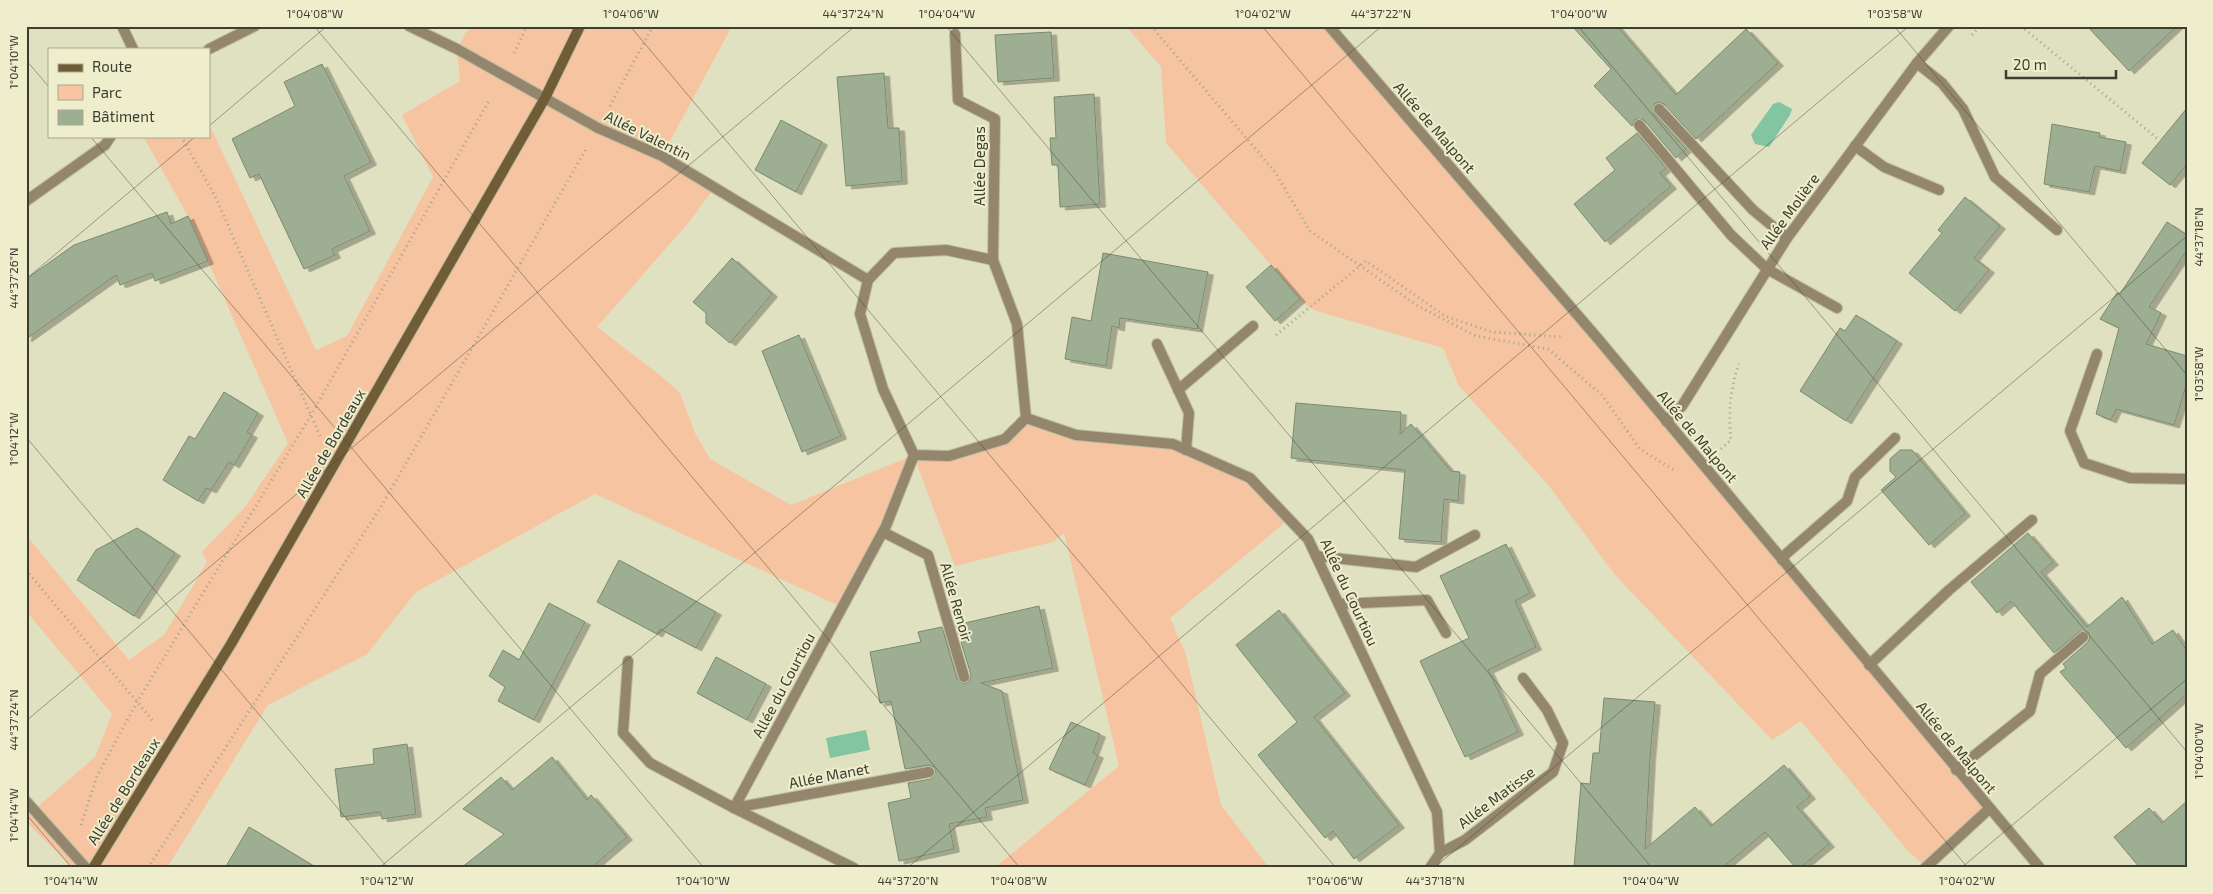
<svg xmlns="http://www.w3.org/2000/svg" width="2213" height="894" font-family="'Exo 2',sans-serif">
	<style>
		.green { fill: #f7c4a1 }
		.water { fill: #82c5a0 }
		.building { fill: #9dae93; stroke: #7a8a70; filter: url(#shadow) }
		.lines { fill: none; stroke-linecap: round; stroke-linejoin: round }
		.service-casing { stroke: #bcbda1; stroke-width: 12 }
		.minor-casing { stroke: #bcbda1; stroke-width: 12 }
		.secondary-casing { stroke: #bcbda1; stroke-width: 12 }
		.path { stroke: #a3a48a; stroke-width: 3; stroke-dasharray: 1 4; stroke-linecap: butt }
		.service { stroke: #94866d; stroke-width: 10 }
		.minor { stroke: #94866d; stroke-width: 10 }
		.secondary { stroke: #705c37; stroke-width: 10 }
		.ticks { fill: none; stroke: #3d3e31; stroke-width: 1; stroke-opacity: 0.45 }
		.labels { text-anchor: middle; dominant-baseline: central; stroke-width: 4; stroke-linejoin: round; paint-order: stroke }
		.street-label { font-size: 15px; fill: #3d3e31; stroke: #eeeecd }
		.neatline { fill: none; stroke: #3d3e31; stroke-width: 2 }
		.ticks-label { font-size: 12px; text-anchor: middle; fill: #3d3e31 }
	</style>
	<defs>
		<filter id="shadow"><feDropShadow dx="5.5" dy="3" stdDeviation="0" flood-color="#0004"/></filter>
	</defs>
	<rect width="100%" height="100%" fill="#e0e1c0"/>
	<!-- green -->
	<g class="green">
		<path d="M470 26H732L662 156 715 187 689 222 597 327 661 376 680 393 695 433 710 459 791 505 914 455 949 456 1005 439 1026 418 1076 435 1173 444 1250 478 1289 519 1170 618 1186 655 1221 805 1269 868H994L1119 766 1064 533 1053 542 955 566 914 456 842 607 595 494 416 592 367 654 268 705 167 868H73L26 822V818L34 810 95 757 112 714 26 611V535L129 660 164 635 207 562 202 552 245 507 288 443 188 216 143 136H209V124L316 350 347 336 433 177 402 115 460 81 457 49Z"/>
		<path d="M1126 26H1329L1989 809 1926 867 1907 850 1801 721 1772 740 1615 575 1549 486 1459 386 1443 348 1320 312 1308 307 1300 299 1166 143 1161 67Z"/>
	</g>
	<!-- water -->
	<g class="water">
		<path d="M1779 102 1792 109 1790 115 1769 147 1755 144 1751 135 1773 104Z"/>
		<path d="M866 730 870 750 830 758 826 738Z"/>
	</g>
	<!-- building -->
	<g class="building">
		<path d="M1572 26H1617L1676 95 1746 29 1778 63 1696 139 1664 104 1658 102 1654 104V114L1686 149 1676 158 1644 120 1635 119 1632 126 1594 86 1611 69Z"/>
		<path d="M2087 26H2177L2129 71Z"/>
		<path d="M1051 32 1054 78 998 82 995 35Z"/>
		<path d="M322 64 371 162 344 176 370 231 332 249 335 255 304 269 259 174 250 178 232 139 295 106 284 82Z"/>
		<path d="M884 73 888 128H899L902 181 846 186 837 77Z"/>
		<path d="M1094 94 1100 204 1060 207 1058 165H1052L1050 138H1056L1054 97Z"/>
		<path d="M2187 108V164L2170 185 2142 163Z"/>
		<path d="M781 120 822 142 796 192 755 170Z"/>
		<path d="M2052 124 2100 133 2099 137 2126 142 2120 171 2095 166 2089 192 2044 184Z"/>
		<path d="M1637 133 1666 168 1660 173 1671 186 1605 242 1574 204 1615 170 1606 158Z"/>
		<path d="M1965 197 2000 226 1974 258 1989 270 1955 311 1909 273 1942 233 1938 230Z"/>
		<path d="M167 212 171 224 188 216 208 261 155 281 152 273 120 285 116 275 26 339V279L74 245Z"/>
		<path d="M2167 222 2187 235V250L2149 307 2161 313 2146 344 2187 356V383L2174 425 2116 409 2111 420 2096 414 2119 328 2100 319 2117 293 2120 294Z"/>
		<path d="M1103 253 1208 272 1197 329 1120 318 1119 328 1112 326 1106 366 1065 359 1072 317 1091 321Z"/>
		<path d="M732 258 772 294 730 343 706 323V313L693 302Z"/>
		<path d="M1271 265 1300 299 1275 321 1246 287Z"/>
		<path d="M1856 315 1897 341 1846 421 1800 391 1840 328 1845 331Z"/>
		<path d="M799 335 841 436 802 452 762 351Z"/>
		<path d="M224 392 258 413 247 432 252 435 234 465 229 462 211 490 206 488 198 501 163 480 189 436 195 439Z"/>
		<path d="M1296 403 1401 412 1400 434 1411 424 1451 471 1460 472 1458 501 1444 499 1441 542 1399 539 1405 470 1291 458Z"/>
		<path d="M1900 450H1912L1965 513 1929 545 1881 490 1896 477 1890 471V459Z"/>
		<path d="M137 528 175 553 134 616 77 580 96 550Z"/>
		<path d="M2028 533 2053 562 2041 572 2087 627 2122 597 2152 644 2173 630 2187 651V694L2126 748 2060 672 2066 668 2063 664 2088 642 2090 636 2088 632H2079L2054 653 2011 601 1997 613 1971 582Z"/>
		<path d="M1506 544 1530 593 1515 601 1536 647 1488 670 1518 732 1465 757 1420 661 1469 638 1440 576Z"/>
		<path d="M619 560 716 612 696 648 660 629 657 634 597 602Z"/>
		<path d="M549 603 585 622 534 720 498 701 505 687 489 676 503 650 519 660Z"/>
		<path d="M1039 606 1053 668 981 683 1002 691 1023 800 985 808 987 817 949 824 954 849 899 861 888 803 911 798 908 783 931 779 936 771 934 767 928 765 905 769 891 701 880 703 870 652 921 642 918 632 942 627 957 679 965 684 969 681 971 675 956 625Z"/>
		<path d="M1279 610 1345 693 1314 717 1399 825 1354 859 1333 831 1325 838 1258 755 1297 722 1236 645Z"/>
		<path d="M716 657 766 684 747 720 697 693Z"/>
		<path d="M1604 698 1655 702 1650 757 1645 849 1695 807 1711 826 1784 765 1810 796 1797 807 1829 844 1800 868H1796L1765 832 1722 868H1574L1581 783 1590 784 1593 753H1599Z"/>
		<path d="M1071 722 1100 734 1093 753 1098 755 1085 785 1049 769Z"/>
		<path d="M407 744 416 814 382 819 380 812 341 817 335 769 374 764 373 749Z"/>
		<path d="M552 757 587 800 591 795 627 837 591 868H461L504 834 463 809 501 777 512 790Z"/>
		<path d="M2187 801V868H2140L2114 837 2149 808 2162 823Z"/>
		<path d="M249 827 317 868H225Z"/>
	</g>
	<g class="lines">
		<!-- service casing -->
		<g class="service-casing">
			<g id="service">
				<path d="M1917 63 1942 83 1963 109 1995 177 2057 230"/>
				<path d="M1659 109 1753 210 1787 238"/>
				<path d="M1639 125 1731 235 1767 269 1837 308"/>
				<path d="M1855 146 1884 167 1939 190"/>
				<path d="M1157 344 1189 413 1186 450"/>
				<path d="M2097 354 2070 431 2084 463 2130 478 2187 479"/>
				<path d="M1178 390 1253 326"/>
				<path d="M883 532 928 555 964 677"/>
				<path d="M1316 556 1416 567 1475 535"/>
				<path d="M1782 560 1786 554 1847 501 1855 477 1895 438"/>
				<path d="M1339 604 1427 600 1446 633"/>
				<path d="M1869 665 1949 590 2032 520"/>
				<path d="M1956 770 2030 711 2040 674 2083 637"/>
				<path d="M26 801 86 868"/>
				<path d="M734 808 929 772"/>
			</g>
		</g>
		<!-- minor casing -->
		<g class="minor-casing">
			<g id="minor">
				<path d="M122 26 133 49"/>
				<path d="M409 26 457 49 598 128 662 156 868 280"/>
				<path d="M1329 26 1599 340 2040 868"/>
				<path d="M955 34 958 100 995 119 993 260"/>
				<path d="M209 49 255 26"/>
				<path d="M26 201 105 145 111 136"/>
				<path d="M946 250 993 260 1017 324 1026 418 1005 439 949 456 914 455 883 389 860 314 868 280 894 253Z"/>
				<path d="M1026 418 1076 435 1173 444 1250 478 1308 539 1437 812 1440 853 1430 868"/>
				<path d="M1666 421 1682 406 1787 238 1917 63 1949 26"/>
				<path d="M628 661 623 733 650 763 734 808 854 868"/>
				<path d="M734 808 886 526 914 455"/>
				<path d="M1440 853 1465 840 1553 772 1563 743 1547 710 1523 678"/>
				<path d="M1925 868 1989 809"/>
			</g>
		</g>
		<!-- secondary casing -->
		<g class="secondary-casing">
			<path id="secondary" d="M93 868 231 644 545 98 580 26"/>
		</g>
		<!-- path -->
		<g class="path">
			<path d="M1151 26 1275 172 1310 231 1418 306 1476 336 1548 349 1602 395 1640 449 1674 470"/>
			<path d="M2021 26 2187 163"/>
			<path d="M1972 35 1980 26"/>
			<path d="M514 53 527 26"/>
			<path d="M610 106 653 26"/>
			<path d="M181 136 216 198 321 438"/>
			<path d="M1276 335 1366 261 1445 316 1492 332 1563 337"/>
			<path d="M1721 449 1731 440C1728 413 1730 389 1739 364"/>
			<path d="M26 570 154 722"/>
			<path d="M81 825 97 776 137 702 311 415 490 99"/>
			<path d="M148 868 382 505 586 149"/>
		</g>
		<!-- service -->
		<use href="#service" class="service"/>
		<!-- minor -->
		<use href="#minor" class="minor"/>
		<!-- secondary -->
		<use href="#secondary" class="secondary"/>
	</g>
	<!-- ticks -->
	<path class="ticks" d="M314 26 1020 868M630 26 1336 868M946 26 1652 868M1262 26 1968 868M1578 26 2187 752M1894 26 2187 375M26 60 49 87M209 126 327 26M90 136 704 868M26 279 196 136M26 437 388 868M26 721 855 26M26 814 72 868M379 868 1382 26M907 868 1909 26M1434 868 2187 236M1961 868 2187 679"/>
	<g class="labels">
		<!-- street labels -->
		<g class="street-label">
			<text transform="translate(1435 127) rotate(49)">Allée de Malpont</text>
			<text transform="translate(648 135) rotate(26)">Allée Valentin</text>
			<text transform="translate(979 166) rotate(-90)">Allée Degas</text>
			<text transform="translate(1789 211) rotate(-54)">Allée Molière</text>
			<text transform="translate(1698 436) rotate(50)">Allée de Malpont</text>
			<text transform="translate(330 443) rotate(-60)">Allée de Bordeaux</text>
			<text transform="translate(1350 592) rotate(65)">Allée du Courtiou</text>
			<text transform="translate(957 602) rotate(74)">Allée Renoir</text>
			<text transform="translate(783 685) rotate(-62)">Allée du Courtiou</text>
			<text transform="translate(1957 747) rotate(50)">Allée de Malpont</text>
			<text transform="translate(829 775) rotate(-11)">Allée Manet</text>
			<text transform="translate(123 791) rotate(-58)">Allée de Bordeaux</text>
			<text transform="translate(1496 797) rotate(-37)">Allée Matisse</text>
		</g>
	</g>
	<!-- border -->
	<rect width="2213" height="894" fill="none" stroke="#eeeecd" stroke-width="55"/>
	<!-- legend -->
	<rect x="48" y="48" width="162" height="90" fill="#eeeecd" stroke="#a7a88f"/>
	<rect x="58" y="64" width="25" height="8" fill="#705c37" stroke="#a7a88f"/>
	<text x="92" y="72" font-size="15" fill="#3d3e31">Route</text>
	<rect x="58" y="85" width="25" height="15" fill="#f7c4a1" stroke="#a7a88f"/>
	<text x="92" y="98" font-size="15" fill="#3d3e31">Parc</text>
	<rect x="58" y="110" width="25" height="15" fill="#9dae93" stroke="#a7a88f"/>
	<text x="92" y="122" font-size="15" fill="#3d3e31">Bâtiment</text>
	<!-- scale -->
	<path d="M2006 70v8h110v-8" fill="none" stroke="#3d3e31" stroke-width="2.5"/>
	<text x="2013" y="70" font-size="15" fill="#3d3e31" stroke="#eeeecd" stroke-width="4" paint-order="stroke">20 m</text>
	<rect x="28" y="28" width="2158" height="838" class="neatline"/>
	<g class="ticks-label">
		<text x="315" y="18">1°04'08"W</text>
		<text x="631" y="18">1°04'06"W</text>
		<text x="853" y="18">44°37'24"N</text>
		<text x="947" y="18">1°04'04"W</text>
		<text x="1263" y="18">1°04'02"W</text>
		<text x="1381" y="18">44°37'22"N</text>
		<text x="1579" y="18">1°04'00"W</text>
		<text x="1895" y="18">1°03'58"W</text>
		<text transform="translate(14 62) rotate(-90)" y="4">1°04'10"W</text>
		<text transform="translate(2199 237) rotate(-90)" y="4">44°37'18"N</text>
		<text transform="translate(14 278) rotate(-90)" y="4">44°37'26"N</text>
		<text transform="translate(2199 374) rotate(-90)" y="4">1°03'58"W</text>
		<text transform="translate(14 439) rotate(-90)" y="4">1°04'12"W</text>
		<text transform="translate(14 720) rotate(-90)" y="4">44°37'24"N</text>
		<text transform="translate(2199 751) rotate(-90)" y="4">1°04'00"W</text>
		<text transform="translate(14 815) rotate(-90)" y="4">1°04'14"W</text>
		<text x="71" y="885">1°04'14"W</text>
		<text x="387" y="885">1°04'12"W</text>
		<text x="703" y="885">1°04'10"W</text>
		<text x="908" y="885">44°37'20"N</text>
		<text x="1019" y="885">1°04'08"W</text>
		<text x="1335" y="885">1°04'06"W</text>
		<text x="1435" y="885">44°37'18"N</text>
		<text x="1651" y="885">1°04'04"W</text>
		<text x="1967" y="885">1°04'02"W</text>
	</g>
</svg>
